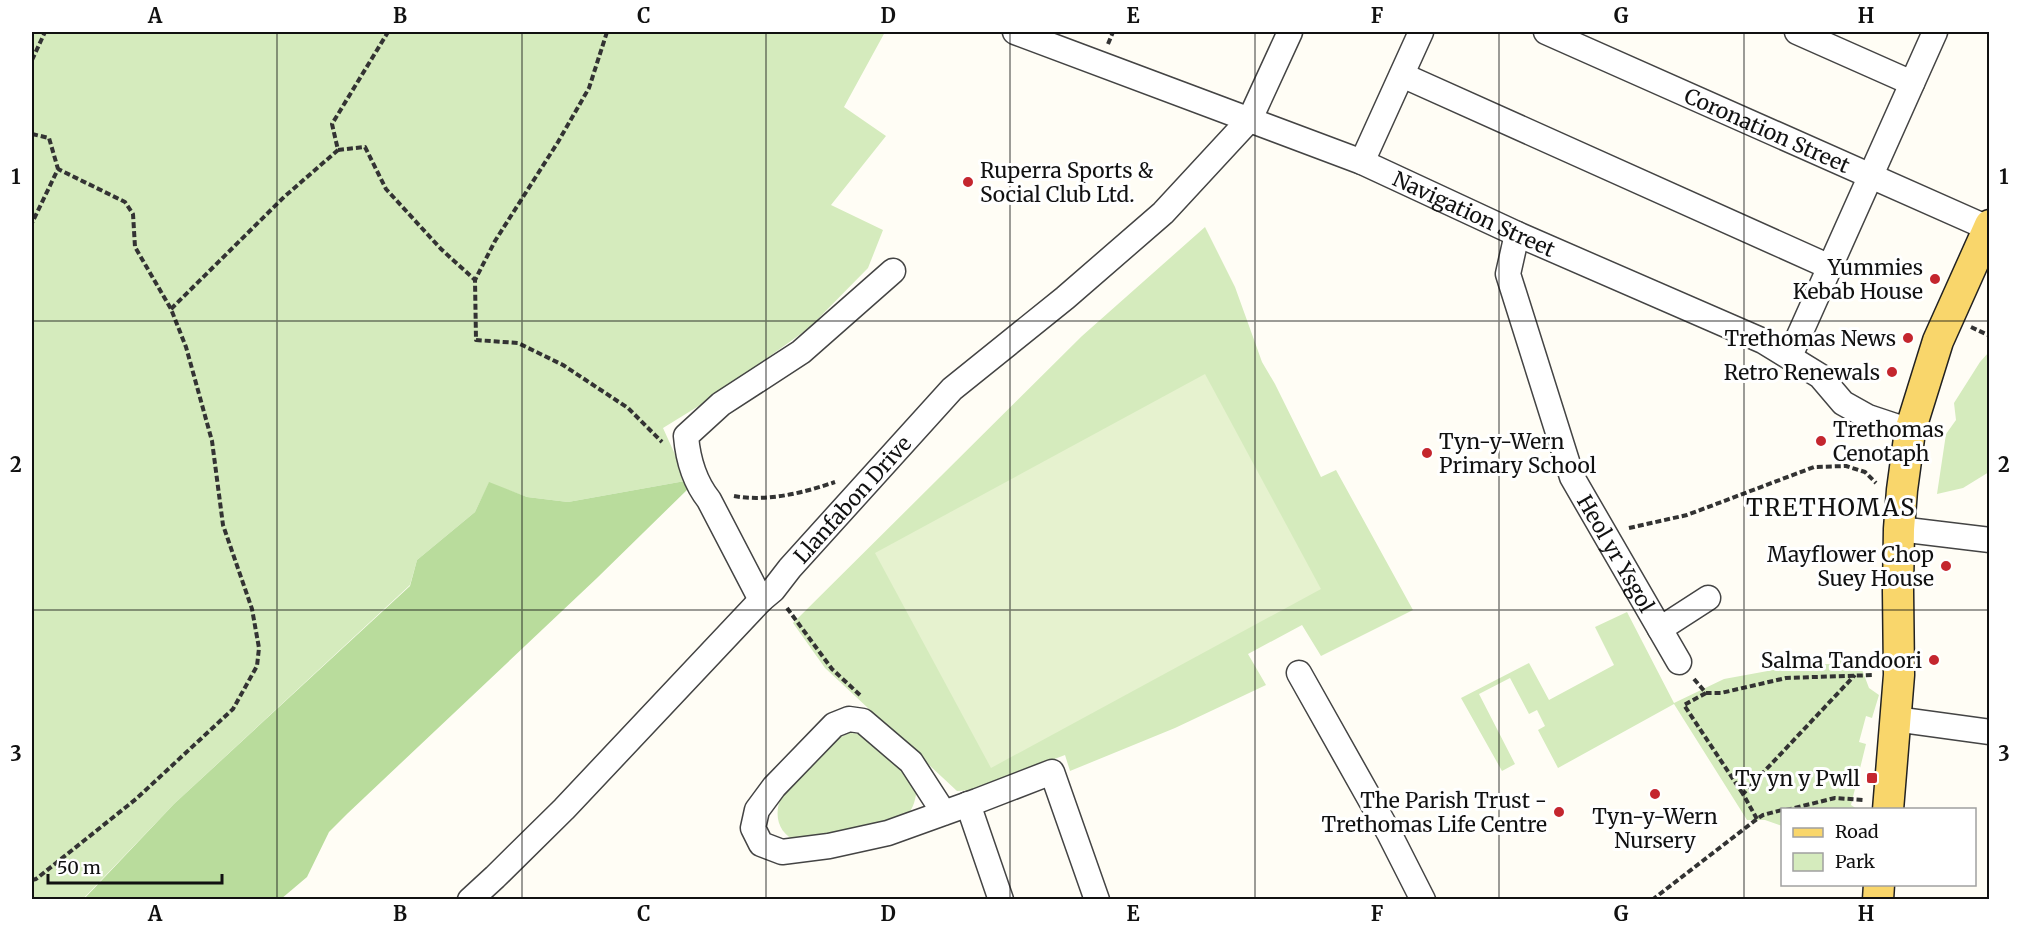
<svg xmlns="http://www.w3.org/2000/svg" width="2021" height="931" font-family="Merriweather,serif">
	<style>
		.green { fill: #d5ebbd }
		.forest { fill: #b9dc9c }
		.pitch { fill: #e6f2cf }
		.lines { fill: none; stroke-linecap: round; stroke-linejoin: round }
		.minor-casing { stroke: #444; stroke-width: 27 }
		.major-casing { stroke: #222; stroke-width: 33 }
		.path { stroke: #333; stroke-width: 4; stroke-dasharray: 6 3; stroke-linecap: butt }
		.minor { stroke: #fff; stroke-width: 24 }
		.major { stroke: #f9d66b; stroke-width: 30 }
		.grid { fill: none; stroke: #111; stroke-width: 1.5; stroke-opacity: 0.55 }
		.poi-dot { fill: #c4262e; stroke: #fff; stroke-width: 2 }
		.labels { text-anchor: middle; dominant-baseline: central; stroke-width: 6; stroke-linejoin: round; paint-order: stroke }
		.street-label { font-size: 21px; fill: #111; stroke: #fff }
		.poi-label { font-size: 21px; fill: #111; stroke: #fff; text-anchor: end }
		.quarter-label { font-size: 24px; letter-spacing: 1.5px; fill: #111; stroke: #fff }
		.neatline { fill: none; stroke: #111; stroke-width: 2 }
		.grid-label { font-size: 20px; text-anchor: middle; font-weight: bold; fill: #111 }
	</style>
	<rect width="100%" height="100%" fill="#fffdf5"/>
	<!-- green -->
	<g class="green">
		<path d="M32 32H885L844 107 886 136 831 205 883 230 868 268 809 328 710 399 663 428 678 461 685 481 568 502 527 497 489 483 475 512 417 560 410 585 174 804 83 899H32Z"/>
		<path d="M1205 227 1235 287 1262 362 1275 384 1321 477 1336 470 1413 610 1321 656 1302 625 1248 654 1266 685 1175 728 1070 771 1065 755 973 790 957 791 825 668 793 623 1082 336Z"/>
		<path d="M1989 352V472L1963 488 1937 494 1946 434 1956 420 1954 403 1980 362Z"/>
		<path d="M1627 612 1674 703 1724 679 1806 664H1839L1840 657 1858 659 1869 688 1879 695 1872 718 1866 716 1859 742 1866 744 1851 805 1857 809 1782 810V826L1765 820H1747L1674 704 1558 768 1538 730 1545 726 1537 710 1529 714 1510 678 1479 694 1515 764 1502 771 1461 698 1529 663 1549 700 1614 665 1595 627Z"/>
		<path d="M849 733C878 731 899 766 917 786 916 798 914 808 906 817L798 842C779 834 773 817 781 797L837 739Z"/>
	</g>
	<!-- forest -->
	<path class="forest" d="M685 481 689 488 597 578 347 814 329 832 307 877 281 899 83 900 174 804 410 586 417 560 475 512 489 482 527 497 568 502Z"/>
	<!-- pitch -->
	<path class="pitch" d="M1205 374 1321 589 991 768 875 553Z"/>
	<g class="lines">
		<!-- minor casing -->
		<g class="minor-casing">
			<g id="minor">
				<path id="s1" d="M1015 32 1362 162 1517 234 1763 341 1820 376 1843 403 1868 417 1910 431"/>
				<path id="s2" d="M1546 32 1988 228"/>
				<path d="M1797 32 1912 83"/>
				<path d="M1402 75 1830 267"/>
				<path d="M1362 162 1421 32"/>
				<path id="s3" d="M1517 234 1508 274 1572 477 1679 662"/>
				<path d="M1790 356 1935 32"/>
				<path d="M1899 529 1990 540"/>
				<path d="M761 600 709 500C694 481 688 460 686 436L721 404 801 352 893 271"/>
				<path d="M1660 629 1708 598"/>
				<path d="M1299 673 1389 833 1423 900"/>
				<path d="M1895 719 1990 732"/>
				<path d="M968 804 1001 900"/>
				<path d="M944 813 911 762 863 721 849 719 834 725 774 787 757 810 753 828 761 844 782 852 829 846 888 833 977 801 1052 772 1097 900"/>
				<path id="s4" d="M470 900 495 877 564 809 761 600 773 590 790 568 952 389 1065 298 1163 213 1250 119 1290 32"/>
			</g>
		</g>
		<!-- major casing -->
		<g class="major-casing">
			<g id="major">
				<path d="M1888 810 1899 675 1898 591 1899 529 1902 490 1910 431 1938 341 1990 225"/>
				<path d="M1878 900 1879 884"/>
			</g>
		</g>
		<!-- path -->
		<g class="path">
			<path d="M607 32 589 88 558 142 495 241 475 280 476 340 518 343 563 365 628 408 662 442"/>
			<path d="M1108 44 1113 32"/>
			<path d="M32 60 45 32"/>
			<path d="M32 134 49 138 58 169 32 223"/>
			<path d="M338 150 365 147 386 189 441 249 475 280"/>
			<path d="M171 309 284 197 338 150 332 124 388 32"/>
			<path d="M1971 327 1990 336"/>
			<path d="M734 496C767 502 803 493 835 482"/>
			<path d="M1629 528 1687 515 1814 467 1846 466 1865 472 1876 483"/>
			<path d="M787 608 832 669 861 696"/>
			<path d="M1694 679 1706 693H1721L1786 678 1874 675"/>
			<path d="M1706 693 1684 705 1743 794"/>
			<path d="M1786 810 1835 798 1864 800"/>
			<path d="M1757 819 1743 794 1855 675"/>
			<path d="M32 880 36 879 136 799 233 709 257 666 259 648 252 609 223 525 212 441 186 347 171 309 135 247 133 214 125 202 58 169"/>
			<path d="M1652 900 1757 819 1763 815 1782 810"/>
		</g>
		<!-- minor -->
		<use href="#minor" class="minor"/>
		<!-- major -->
		<use href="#major" class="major"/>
	</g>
	<!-- grid -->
	<path class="grid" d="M277 32V900M522 32V900M766 32V900M1010 32V900M1255 32V900M1499 32V900M1744 32V900M32 321H1990M32 610H1990"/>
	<!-- markers -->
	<g class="poi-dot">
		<circle cx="968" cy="182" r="6"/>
		<circle cx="1935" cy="279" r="6"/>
		<circle cx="1908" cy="338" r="6"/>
		<circle cx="1892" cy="372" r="6"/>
		<circle cx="1821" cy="441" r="6"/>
		<circle cx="1427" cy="453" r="6"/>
		<circle cx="1946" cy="566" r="6"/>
		<circle cx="1934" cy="660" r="6"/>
		<rect x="1866" y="772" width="12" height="12" rx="3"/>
		<circle cx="1655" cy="794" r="6"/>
		<circle cx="1559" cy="812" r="6"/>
	</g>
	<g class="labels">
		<!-- street labels -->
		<g class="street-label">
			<text stroke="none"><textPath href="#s2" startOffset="242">Coronation Street</textPath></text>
			<text stroke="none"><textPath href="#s1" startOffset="494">Navigation Street</textPath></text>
			<text stroke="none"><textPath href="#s4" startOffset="554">Llanfabon Drive</textPath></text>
			<text stroke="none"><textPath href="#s3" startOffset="342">Heol yr Ysgol</textPath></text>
		</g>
		<!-- poi labels -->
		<g class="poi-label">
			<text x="980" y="170" text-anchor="start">Ruperra Sports &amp;<tspan x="980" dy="24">Social Club Ltd.</tspan></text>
			<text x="1923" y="267">Yummies<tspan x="1923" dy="24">Kebab House</tspan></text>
			<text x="1896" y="338">Trethomas News</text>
			<text x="1880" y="372">Retro Renewals</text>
			<text x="1833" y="429" text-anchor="start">Trethomas<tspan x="1833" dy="24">Cenotaph</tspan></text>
			<text x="1439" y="441" text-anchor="start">Tyn-y-Wern<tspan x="1439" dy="24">Primary School</tspan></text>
			<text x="1934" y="554">Mayflower Chop<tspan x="1934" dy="24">Suey House</tspan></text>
			<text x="1922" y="660">Salma Tandoori</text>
			<text x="1860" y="778">Ty yn y Pwll</text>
			<text x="1547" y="800">The Parish Trust -<tspan x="1547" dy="24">Trethomas Life Centre</tspan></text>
			<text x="1655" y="816" text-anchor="middle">Tyn-y-Wern<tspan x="1655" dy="24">Nursery</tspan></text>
		</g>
		<!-- quarter labels -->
		<g class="quarter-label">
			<text x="1831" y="507">TRETHOMAS</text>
		</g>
	</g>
	<!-- border -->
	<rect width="2021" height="931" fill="none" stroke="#ffffff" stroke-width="66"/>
	<!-- legend -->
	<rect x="1781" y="808" width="195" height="78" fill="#ffffff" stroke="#a0a0a0" stroke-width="1.5"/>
	<rect x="1793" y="828" width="30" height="9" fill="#f9d66b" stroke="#a0a0a0" stroke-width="1.5"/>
	<text x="1835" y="838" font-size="18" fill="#111111">Road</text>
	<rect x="1793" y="853" width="30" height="18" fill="#d5ebbd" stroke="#a0a0a0" stroke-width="1.5"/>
	<text x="1835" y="868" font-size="18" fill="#111111">Park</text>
	<!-- scale -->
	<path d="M48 874v9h174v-9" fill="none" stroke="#111111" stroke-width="3"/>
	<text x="57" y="874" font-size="18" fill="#111111" stroke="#ffffff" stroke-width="4.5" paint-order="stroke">50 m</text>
	<rect x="33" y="33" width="1955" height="865" class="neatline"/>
	<g class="grid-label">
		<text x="155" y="23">A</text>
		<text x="400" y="23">B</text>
		<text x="644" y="23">C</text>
		<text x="888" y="23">D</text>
		<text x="1133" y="23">E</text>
		<text x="1377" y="23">F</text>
		<text x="1621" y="23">G</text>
		<text x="1866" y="23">H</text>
		<text x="16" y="184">1</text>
		<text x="2004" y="184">1</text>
		<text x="16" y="472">2</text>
		<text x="2004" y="472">2</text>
		<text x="16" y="761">3</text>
		<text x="2004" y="761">3</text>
		<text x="155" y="921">A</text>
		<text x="400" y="921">B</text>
		<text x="644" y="921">C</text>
		<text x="888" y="921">D</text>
		<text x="1133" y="921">E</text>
		<text x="1377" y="921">F</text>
		<text x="1621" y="921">G</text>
		<text x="1866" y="921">H</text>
	</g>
</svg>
